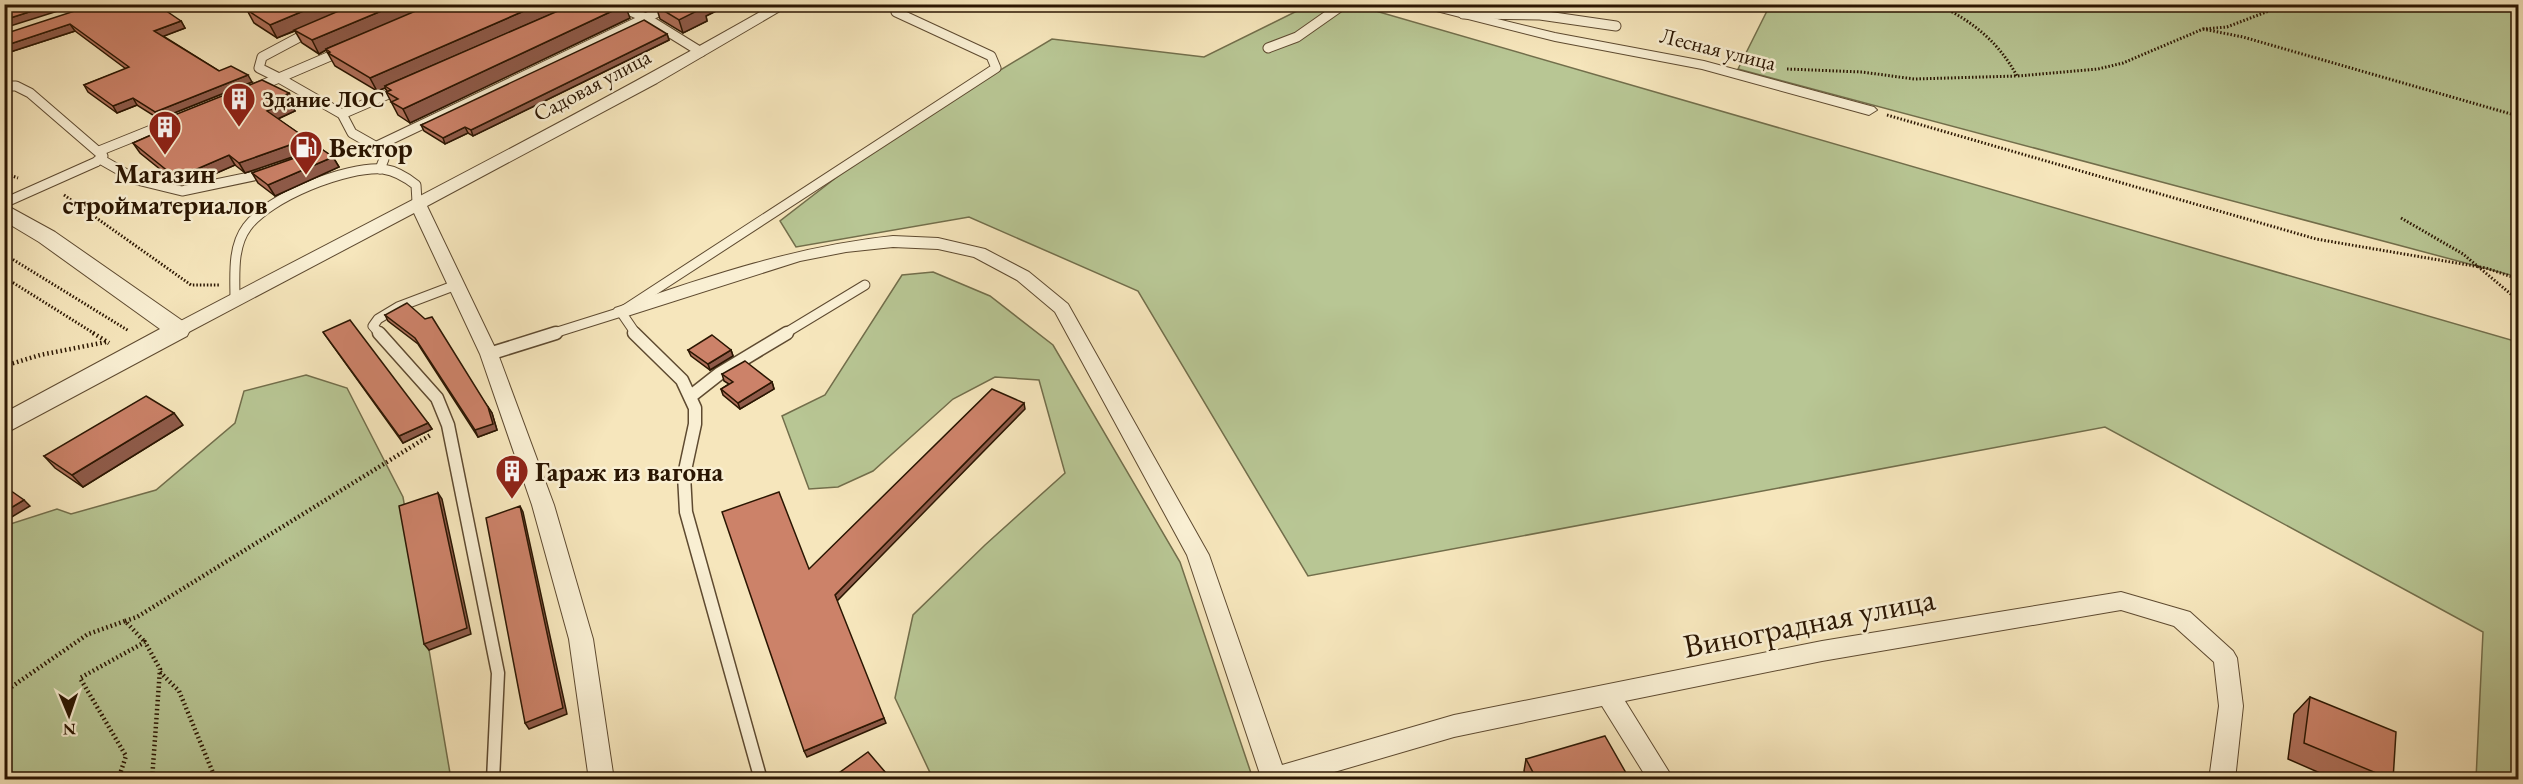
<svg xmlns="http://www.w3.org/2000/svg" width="2523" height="784" font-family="'EB Garamond',serif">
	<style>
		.green { fill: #b8c694; stroke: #726e4b; stroke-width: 1.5 }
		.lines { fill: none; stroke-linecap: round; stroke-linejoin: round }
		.service-far1-casing { stroke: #5e4a30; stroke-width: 11 }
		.service-casing { stroke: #5e4a30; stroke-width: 15 }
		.minor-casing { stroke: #5e4a30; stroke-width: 2 }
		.tertiary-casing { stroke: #5e4a30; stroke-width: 2 }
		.path-far1 { stroke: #2b1602; stroke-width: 3; stroke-dasharray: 1.5 2; stroke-linecap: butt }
		.path { stroke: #2b1602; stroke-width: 4.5; stroke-dasharray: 1.5 3; stroke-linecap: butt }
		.service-far1 { stroke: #f9efd3; stroke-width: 9 }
		.service { stroke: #f9efd3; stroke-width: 12 }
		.minor { fill: #f9efd3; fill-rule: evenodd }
		.tertiary { fill: #f9efd3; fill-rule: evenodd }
		.wall { fill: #af705a; stroke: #2b1602; stroke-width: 1.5 }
		.shaded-wall { fill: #8f5b4a; stroke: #2b1602; stroke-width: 1.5 }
		.building { fill: #cc8269; stroke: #2b1602; stroke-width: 1.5 }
		.labels { text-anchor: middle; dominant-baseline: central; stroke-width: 5; stroke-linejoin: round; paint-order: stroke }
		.far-street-label { font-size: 22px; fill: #2b1602; stroke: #f9efd3 }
		.far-poi-label { font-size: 22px; font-weight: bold; fill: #2b1602; stroke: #f9efd3; text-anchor: start }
		.poi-label { font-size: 27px; font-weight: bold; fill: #2b1602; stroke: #f9efd3; text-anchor: start }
		.near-street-label { font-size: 33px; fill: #2b1602; stroke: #f9efd3 }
	</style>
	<rect width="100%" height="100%" fill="#f6e6bc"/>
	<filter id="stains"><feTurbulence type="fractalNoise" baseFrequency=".00333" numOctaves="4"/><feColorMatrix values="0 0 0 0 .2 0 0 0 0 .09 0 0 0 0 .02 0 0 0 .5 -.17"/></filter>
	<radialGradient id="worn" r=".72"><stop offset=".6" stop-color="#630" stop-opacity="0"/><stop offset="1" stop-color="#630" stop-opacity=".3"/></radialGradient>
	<!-- green -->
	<g class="green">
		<path d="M1309 5H1355L2518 342V779H2476L2483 632 2105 427 1308 576 1138 291 969 217 796 247 780 221 886 139 1052 39 1204 57Z"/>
		<path d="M1770 5H2518V277L1738 69Z"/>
		<path d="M933 272 990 296 1053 345 1180 562 1253 779H933L895 698 913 615 985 545 1065 473 1039 380 995 377 953 399 873 471 838 487 809 489 782 416 825 395 902 275Z"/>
		<path d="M306 375 347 388 403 497 451 779H5L4 526 57 509 71 514 156 490 235 423 244 391Z"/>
	</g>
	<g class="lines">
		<!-- service-far1 casing -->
		<g class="service-far1-casing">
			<g id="service-far1">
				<path d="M614 4 646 18 701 52"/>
				<path d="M1463 14 1540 15 1616 26"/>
				<path d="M1268 48 1297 37 1344 4"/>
				<path d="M342 51 279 78 342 114 352 133 382 150 384 159 380 169"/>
				<path d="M4 86H16L30 93 103 156 96 162 4 203"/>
				<path d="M257 87 279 78 259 68 262 57 309 32"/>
				<path d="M342 114 400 89"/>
				<path d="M375 147 675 4"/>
				<path d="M99 151 181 118"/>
				<path d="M100 159 137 180 182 191 268 173"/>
				<path d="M235 299C235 276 232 247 247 227 269 197 346 166 383 169 396 171 406 177 416 185L417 202"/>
				<path d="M621 312 636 334"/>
				<path d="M380 334 373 326 378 319 398 307 456 285"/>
				<path d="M551 334 621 312 996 68 991 56 896 12 908 4"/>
				<path d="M784 334 865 285"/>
			</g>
		</g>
		<!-- service casing -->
		<g class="service-casing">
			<g id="service">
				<path d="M379 333 437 398 448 425 498 673 493 780"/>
				<path d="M634 333 682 380 695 408V424L684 475 686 512 761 780"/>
				<path d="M489 354 556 333"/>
				<path d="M691 396 719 374 787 333"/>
			</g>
		</g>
		<!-- minor casing -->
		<g class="minor-casing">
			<g id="minor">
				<path d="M774 4H792L657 83 427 206 498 354 554 505 593 639 614 780H589L569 639 532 505 480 354 414 213 185 334H171L169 330 171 326C373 220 576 117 774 4Z"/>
				<path d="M1409 4H1436L1555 33 1704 61 1874 107 1877 110 1869 115 1702 69 1555 41Z"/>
				<path d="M893 236 938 238 985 249 1029 272 1068 304 1209 555 1282 765 1454 715 1822 641 2121 592 2190 612 2233 651 2237 658 2243 706 2235 780H2209L2219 706 2214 662 2174 626 2121 610 1822 661 1625 701 1674 780H1648L1602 706 1454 737 1307 780H1262L1187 555 1055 312 1017 280 974 257 938 249 893 247 846 252 800 261 621 318 612 312 615 308C706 277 796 246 893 236Z"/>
			</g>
		</g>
		<!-- tertiary casing -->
		<g class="tertiary-casing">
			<path id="tertiary" d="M4 204 55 232 187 324 190 330 187 336 4 434V413L160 329 39 242 4 221Z"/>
		</g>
		<!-- path-far1 -->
		<g class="path-far1">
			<path d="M2203 29 2243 37 2518 116"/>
			<path d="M1787 69 1862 72 1914 79 2017 76C1998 41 1972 21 1937 4"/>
			<path d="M2018 76 2098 69 2123 63 2203 29 2227 27 2287 4"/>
			<path d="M1887 115 2316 239 2486 268 2518 279"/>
			<path d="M4 173 18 178"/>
			<path d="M64 195 191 285H219"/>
			<path d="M2401 218 2463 254 2518 300"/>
			<path d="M4 254 129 331"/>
			<path d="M4 277 95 334"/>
		</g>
		<!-- path -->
		<g class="path">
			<path d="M93 333 109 343"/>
			<path d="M4 366 40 355 106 342"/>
			<path d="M125 621 137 617 432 434"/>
			<path d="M160 672 179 691 216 780"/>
			<path d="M4 692 88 634 125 621 145 642"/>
			<path d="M118 780 126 756 80 678 145 642 160 669 152 780"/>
		</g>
		<!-- service-far1 -->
		<use href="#service-far1" class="service-far1"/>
		<!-- service -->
		<use href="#service" class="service"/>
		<!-- minor -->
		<use href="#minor" class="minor"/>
		<!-- tertiary -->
		<use href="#tertiary" class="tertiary"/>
	</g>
	<!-- wall -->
	<g class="wall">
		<path d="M96 4 181 21 185 28 163 36 219 71 252 82 159 119 137 105 117 113 88 92 84 85 126 69 75 31 4 54Z"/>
		<path d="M631 4H730L706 16 707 21 683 33 660 19 656 6 646 10Z"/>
		<path d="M247 10 630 18 410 123 398 115 386 92 387 91 385 88 377 91 335 66 326 50 319 54 302 43 295 31 277 38 254 23Z"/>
		<path d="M667 34 669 40 473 136 468 133 445 144 424 131 421 125Z"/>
		<path d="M295 103 291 105 295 111 278 119 333 157 339 167 275 196 258 183 252 173 303 155 304 153 245 173 235 165 196 182H176L140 153 133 143 172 126 167 118Z"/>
		<path d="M385 315 425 319 488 407 492 413 497 430 478 437 418 344 388 321Z"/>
		<path d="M323 332 428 423 432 429 403 443Z"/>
		<path d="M688 350H731L733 356 710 370 691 356Z"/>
		<path d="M722 374 772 382 774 389 740 409 723 395 721 389 729 384 724 381Z"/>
		<path d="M183 425 83 487 55 468 44 456Z"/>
		<path d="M2310 697 2393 780H2336L2288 759 2294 714Z"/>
		<path d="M1526 759 1630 780H1528L1524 771Z"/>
	</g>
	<!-- shaded-wall -->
	<g class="shaded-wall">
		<path d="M54 4H80L4 28V20Z"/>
		<path d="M320 4H358L277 38 270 25Z"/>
		<path d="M398 4H435L326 49V50L319 54 312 40Z"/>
		<path d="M540 4H575L385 86V88L377 91 370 78Z"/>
		<path d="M644 4H658L646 10Z"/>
		<path d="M699 4H730L706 16 707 21 683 33 679 20Z"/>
		<path d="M625 5 630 18 410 123 403 109Z"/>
		<path d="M181 21 185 28 159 38 154 31Z"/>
		<path d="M70 24 75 31 4 54V46Z"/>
		<path d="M667 34 669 40 473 136 471 130Z"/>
		<path d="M248 75 252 82 159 119 155 112Z"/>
		<path d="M289 93 295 103 291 105 295 111 273 121 267 111 282 97Z"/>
		<path d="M133 98 137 105 117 113 113 106Z"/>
		<path d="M465 127 468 133 445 144 443 138Z"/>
		<path d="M298 142 304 153 245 173 239 163Z"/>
		<path d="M229 155 235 165 196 182 190 172Z"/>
		<path d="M333 157 339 167 275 196 268 185Z"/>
		<path d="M731 350 733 356 710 370 708 364Z"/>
		<path d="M772 382 774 389 740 409 738 403Z"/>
		<path d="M1024 403 1025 409 837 601 835 595Z"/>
		<path d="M488 407 492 413 497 430 478 437 475 430Z"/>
		<path d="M174 413 183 425 83 487 72 475Z"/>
		<path d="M428 423 432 429 403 443 399 436Z"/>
		<path d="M438 493 442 499 471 634 429 650 424 644Z"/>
		<path d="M24 500 30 506 10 518 4 512Z"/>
		<path d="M520 506 523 512 567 714 529 729 525 723Z"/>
		<path d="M884 718 886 723 807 757 804 751Z"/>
	</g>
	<!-- building -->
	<g class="building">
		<path d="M15 4H54L4 20V9Z"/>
		<path d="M96 4H156L181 21 154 31 219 71 231 66 248 75 155 112 133 98 113 106 84 85 129 67 70 24 4 46V34Z"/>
		<path d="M262 4H320L270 25 247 10Z"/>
		<path d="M355 4H398L312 40 294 30Z"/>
		<path d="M432 4H540L370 78 328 53 330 52 326 49Z"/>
		<path d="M574 4 625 5 403 109 391 102 398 99 386 92 391 90 385 86Z"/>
		<path d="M658 4H699L698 5 703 8 679 20 656 6Z"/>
		<path d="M644 20 667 34 471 130 465 127 443 138 421 125Z"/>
		<path d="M262 80 289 93 282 97 289 101 267 111 333 157 268 185 252 173 303 155 307 150 305 144 298 142 239 163 229 155 190 172H169L133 143 176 124 167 118Z"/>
		<path d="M407 303 425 319 432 317 488 407 493 424 475 430 415 338 385 315Z"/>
		<path d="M350 320 428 423 399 436 323 332Z"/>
		<path d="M712 335 731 350 708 364 688 350Z"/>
		<path d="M745 361 772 382 738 403 721 389 733 382 722 374Z"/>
		<path d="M992 389 1024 403 835 595 884 718 804 751 722 512 779 492 809 569Z"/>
		<path d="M146 396 174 413 72 475 44 456Z"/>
		<path d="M4 486 24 500 4 512Z"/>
		<path d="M438 493 467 628 424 644 399 506Z"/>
		<path d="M520 506 563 708 525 723 486 518Z"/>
		<path d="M2310 697 2396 732 2393 780 2304 743Z"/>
		<path d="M1605 736 1630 780H1537L1526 759Z"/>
		<path d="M868 752 892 780H829Z"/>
		<path d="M533 773 534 780H518Z"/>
	</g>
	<!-- icons -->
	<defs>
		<g id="building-pin" transform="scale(1.725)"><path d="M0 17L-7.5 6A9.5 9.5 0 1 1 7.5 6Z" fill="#8f2418" stroke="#f9efd3"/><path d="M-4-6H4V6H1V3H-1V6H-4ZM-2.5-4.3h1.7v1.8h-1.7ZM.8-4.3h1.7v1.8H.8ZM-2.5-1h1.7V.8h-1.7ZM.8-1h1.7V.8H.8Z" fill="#fff"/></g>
		<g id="fuel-pin" transform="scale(1.725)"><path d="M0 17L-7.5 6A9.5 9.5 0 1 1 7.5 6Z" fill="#8f2418" stroke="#f9efd3"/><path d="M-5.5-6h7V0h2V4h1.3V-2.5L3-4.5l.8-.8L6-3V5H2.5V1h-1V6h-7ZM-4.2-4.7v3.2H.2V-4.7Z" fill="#fff"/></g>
	</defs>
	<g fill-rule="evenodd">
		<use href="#building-pin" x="239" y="99"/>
		<use href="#building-pin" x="165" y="127"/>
		<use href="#fuel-pin" x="306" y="147"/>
		<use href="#building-pin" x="512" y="471"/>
	</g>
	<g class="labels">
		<!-- far-street labels -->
		<g class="far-street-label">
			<text transform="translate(1718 49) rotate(14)">Лесная улица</text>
			<text transform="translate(592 85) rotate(-28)">Садовая улица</text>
		</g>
		<!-- far-poi labels -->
		<g class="far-poi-label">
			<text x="262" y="99">Здание ЛОС</text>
		</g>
		<!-- poi labels -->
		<g class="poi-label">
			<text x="329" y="147">Вектор</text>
			<text x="165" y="173" text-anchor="middle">Магазин<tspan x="165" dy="31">стройматериалов</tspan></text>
			<text x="535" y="471">Гараж из вагона</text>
		</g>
		<!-- near-street labels -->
		<g class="near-street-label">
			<text transform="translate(1809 622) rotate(-11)">Виноградная улица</text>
		</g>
	</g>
	<!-- margin -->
	<rect width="2523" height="784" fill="none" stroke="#f6e6bc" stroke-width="24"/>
	<rect x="6" y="6" width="2511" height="772" fill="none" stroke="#2b1602" stroke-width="3"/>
	<rect x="12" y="12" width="2499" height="760" fill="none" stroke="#2b1602" stroke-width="1.5"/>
	<!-- north arrow -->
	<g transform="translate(69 715) rotate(178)" stroke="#f9efd3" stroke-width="4.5" paint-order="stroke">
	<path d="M0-4.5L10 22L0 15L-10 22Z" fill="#2b1602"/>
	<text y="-9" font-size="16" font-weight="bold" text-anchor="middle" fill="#2b1602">N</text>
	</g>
	<rect width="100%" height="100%" filter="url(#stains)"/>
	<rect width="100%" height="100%" fill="url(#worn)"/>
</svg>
